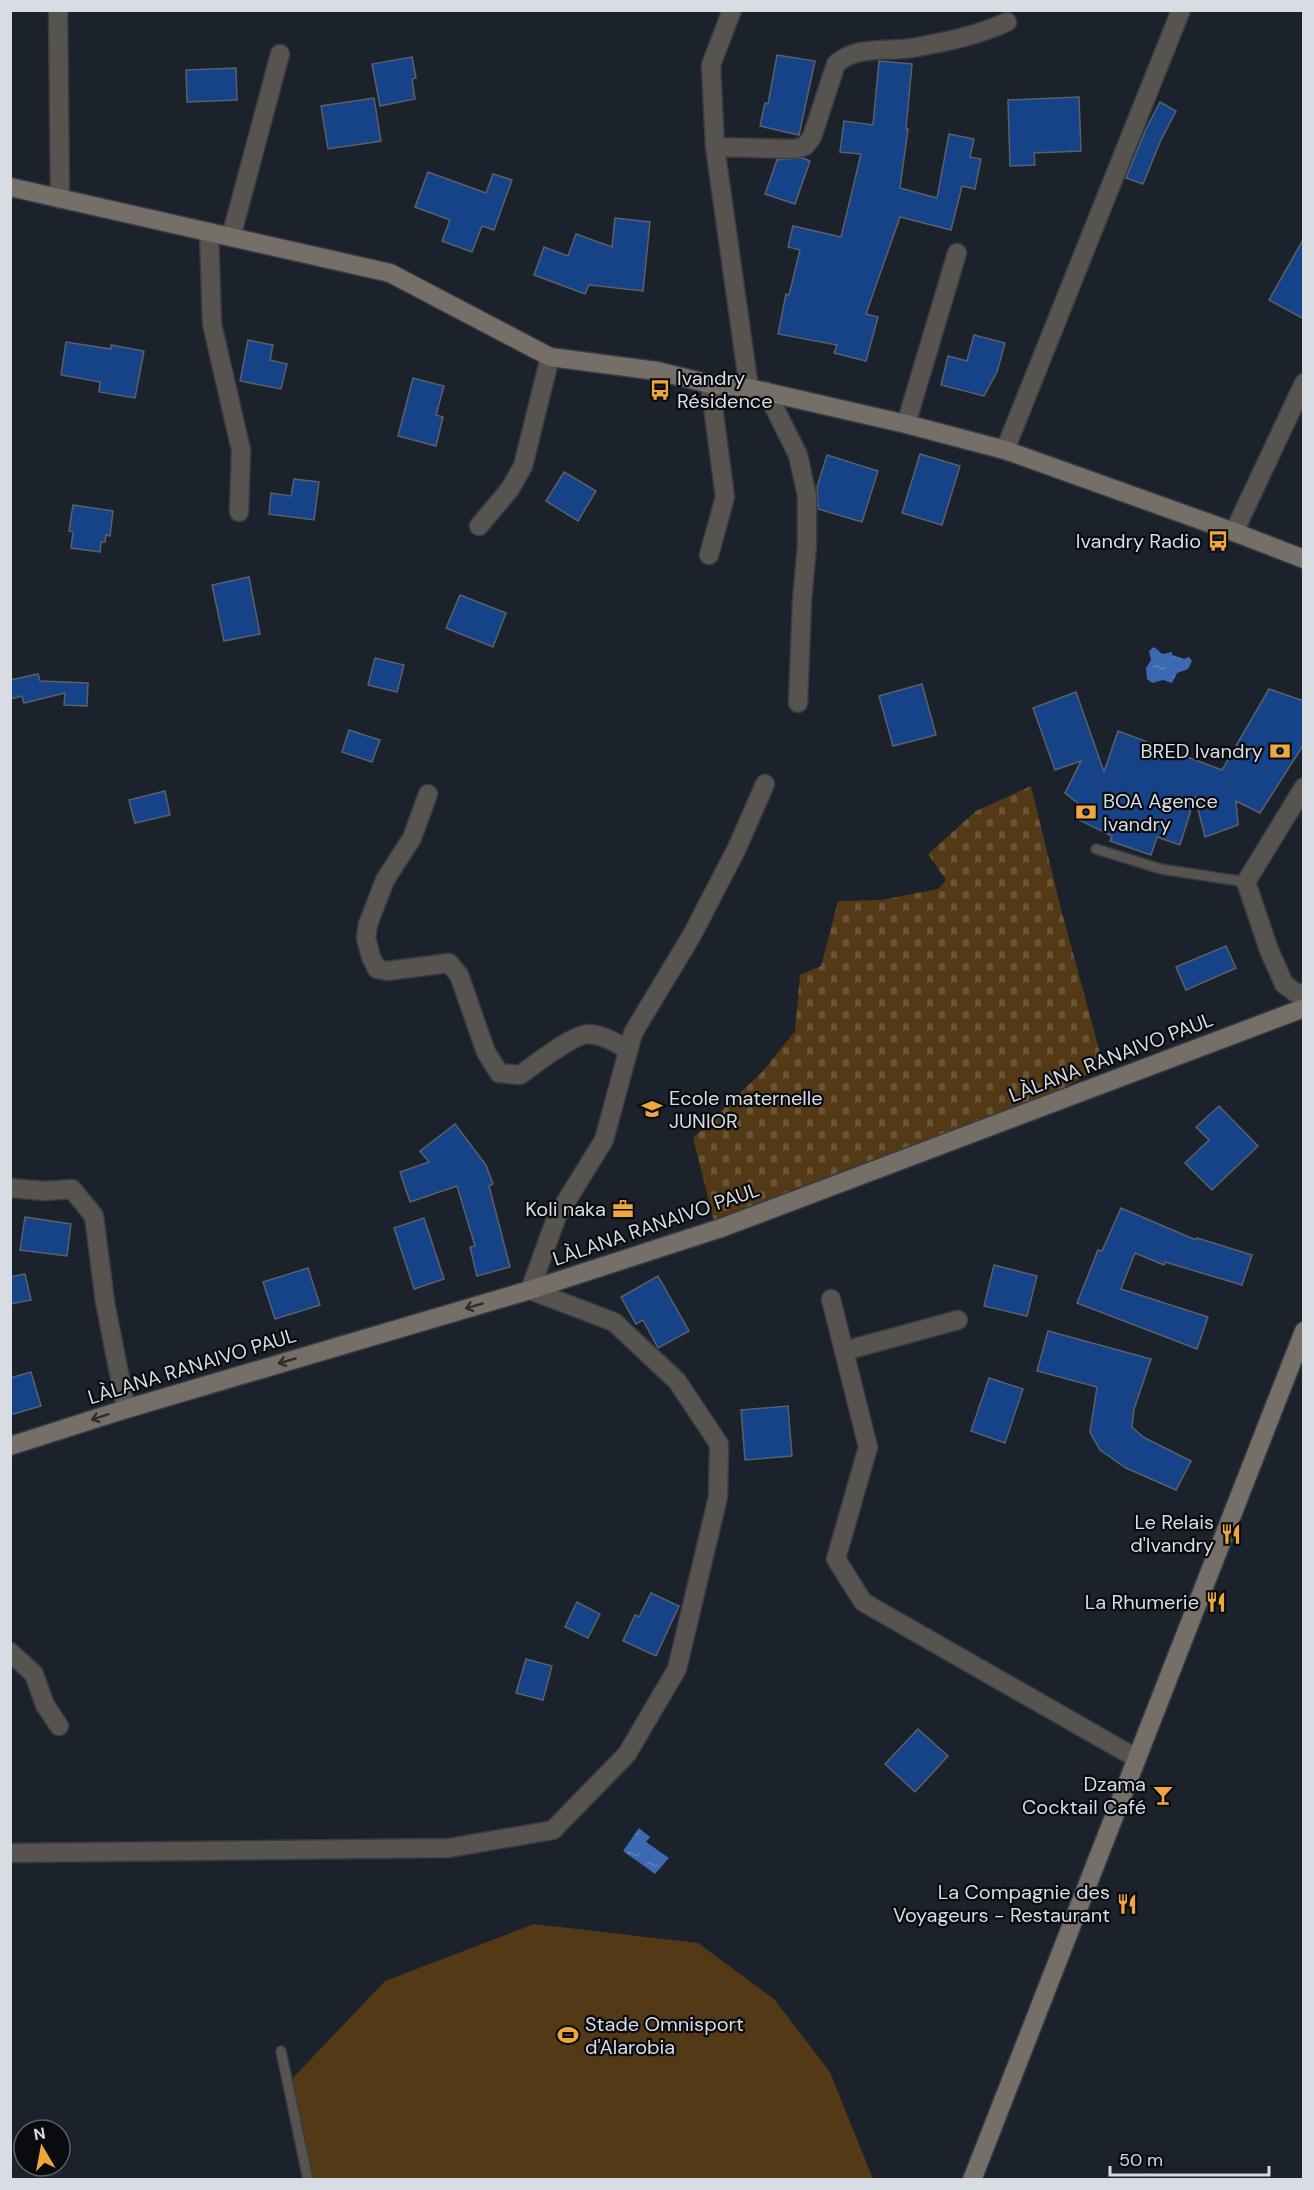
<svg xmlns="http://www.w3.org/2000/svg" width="1314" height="2190" font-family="'DM Sans',sans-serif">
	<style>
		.green { fill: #533915 }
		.cemetery { fill: url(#cemetery-stones) }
		.water { fill: url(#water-ripples) }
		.building { fill: #164387; stroke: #59606c; stroke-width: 1.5 }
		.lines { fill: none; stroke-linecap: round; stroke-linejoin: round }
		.lane-casing { stroke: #363c45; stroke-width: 12 }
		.street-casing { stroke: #363c45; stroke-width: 21 }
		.secondary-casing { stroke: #363c45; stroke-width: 21 }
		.lane { stroke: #57534e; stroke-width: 9 }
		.street { stroke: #57534e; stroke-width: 18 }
		.secondary { stroke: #756f67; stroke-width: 18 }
		.oneway { stroke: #2f2e2e }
		.labels { text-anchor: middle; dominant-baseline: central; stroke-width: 4.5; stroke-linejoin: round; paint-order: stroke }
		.poi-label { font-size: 20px; fill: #d8dce3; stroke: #090b0f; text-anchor: end }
		.street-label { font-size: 20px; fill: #d8dce3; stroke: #090b0f }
	</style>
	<defs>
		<pattern id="cemetery-stones" width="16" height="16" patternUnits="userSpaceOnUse" patternTransform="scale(1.5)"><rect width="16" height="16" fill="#533915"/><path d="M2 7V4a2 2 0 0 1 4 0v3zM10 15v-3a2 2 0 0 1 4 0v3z" fill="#6b5537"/></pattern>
		<pattern id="water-ripples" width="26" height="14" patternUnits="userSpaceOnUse" patternTransform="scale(1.5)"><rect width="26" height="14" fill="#3c69b1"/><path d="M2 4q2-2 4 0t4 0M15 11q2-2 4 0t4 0" fill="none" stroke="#6185bf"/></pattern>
	</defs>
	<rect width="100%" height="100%" fill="#1c222b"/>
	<!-- green -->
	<path class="green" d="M534 1924 698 1943 774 1999 830 2072 873 2179H312L290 2081 385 1981Z"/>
	<!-- cemetery -->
	<path class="cemetery" d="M1031 786 1061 909 1100 1053 1092 1072 1044 1099 837 1179 714 1221 693 1138 762 1072 795 1031 800 975 821 966 838 901 881 900 938 889 946 880 928 854 976 811Z"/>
	<!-- water -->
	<g class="water">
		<path d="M1154 647 1162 654 1172 652V655L1184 659 1189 657 1192 661 1188 669 1177 673 1172 683 1163 680 1152 683 1147 679 1146 668 1151 660 1149 651Z"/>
		<path d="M639 1828 650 1837 646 1842 669 1858 655 1874 623 1851Z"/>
	</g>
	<!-- building -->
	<g class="building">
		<path d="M777 55 815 61 799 135 760 126 765 103 768 104Z"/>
		<path d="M412 57 416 78 412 79 415 99 380 106 372 64Z"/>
		<path d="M879 61 912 64 906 129H908L900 188 937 198 949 134 974 139 970 157 981 159 975 189 962 186 951 230 900 217 866 314 878 317 866 361 834 353 837 345 778 334 786 294 789 295 800 250 788 247 793 226 841 237 861 154 840 152 844 121 873 125Z"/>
		<path d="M236 68 237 100 187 102 186 70Z"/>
		<path d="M1079 97 1081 151 1034 153 1035 165 1010 166 1008 100Z"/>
		<path d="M374 98 381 141 328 149 321 106Z"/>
		<path d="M1160 102 1176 111 1160 142 1143 184 1126 178 1146 129Z"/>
		<path d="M803 158 810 161 795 204 765 194 777 160Z"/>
		<path d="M428 172 486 193 493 174 512 180 494 230 482 226 472 252 442 241 450 220 415 207Z"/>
		<path d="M615 218 650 222 643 291 589 285 585 294 534 275 544 247 568 256 576 234 612 247Z"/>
		<path d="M1304 238V319L1269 300Z"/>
		<path d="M974 335 1005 343 997 372 984 396 941 385 948 356 967 361Z"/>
		<path d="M248 340 273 345 270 360 287 364 281 389 240 381Z"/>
		<path d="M66 342 111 349V345L144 351 135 398 99 392 100 382 61 375Z"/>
		<path d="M413 378 444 386 436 415 443 417 436 446 398 436Z"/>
		<path d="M920 454 960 466 942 525 902 513Z"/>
		<path d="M827 455 878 471 862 522 818 509 817 487Z"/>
		<path d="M564 472 596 491 578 521 546 501Z"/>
		<path d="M294 479 319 482 314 520 269 514 271 493 291 496Z"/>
		<path d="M73 505 113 511 110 536 106 535 105 542H101L100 552 71 548 73 532 69 531Z"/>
		<path d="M249 577 260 634 224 641 212 585Z"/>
		<path d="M460 595 506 613 493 647 446 628Z"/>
		<path d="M375 658 404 665 397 692 368 685Z"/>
		<path d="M38 674 40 681 88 683 87 706 64 705 65 693 24 703 22 696 10 699V680Z"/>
		<path d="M922 684 936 735 893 746 879 696Z"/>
		<path d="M1269 689 1304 701V744L1260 813 1236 801 1238 825 1205 837 1195 797 1180 845 1157 837 1151 855 1110 841 1112 836 1075 818 1081 806 1065 793 1081 761 1055 770 1033 708 1076 692 1104 772 1118 731 1222 770Z"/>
		<path d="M349 730 380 740 372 762 342 752Z"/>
		<path d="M165 791 170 815 135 823 129 800Z"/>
		<path d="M1226 946 1236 968 1186 990 1176 967Z"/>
		<path d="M1219 1106 1258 1146 1212 1190 1185 1163 1209 1140 1196 1127Z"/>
		<path d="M455 1124 486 1165 493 1184 489 1186 510 1267 477 1276 470 1247 475 1246 457 1186 410 1202 400 1172 429 1162 420 1151Z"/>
		<path d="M1121 1208 1196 1240 1197 1238 1252 1255 1242 1285 1165 1262 1164 1265 1135 1253 1121 1289 1208 1317 1197 1349 1077 1303 1098 1250 1102 1251Z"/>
		<path d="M25 1217 71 1224 67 1256 20 1250Z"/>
		<path d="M424 1218 444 1279 414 1289 394 1228Z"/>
		<path d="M994 1265 1037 1276 1027 1316 984 1306Z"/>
		<path d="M308 1268 320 1305 275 1319 263 1282Z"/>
		<path d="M25 1274 31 1300 10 1304V1277Z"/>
		<path d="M658 1276 689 1331 658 1348 643 1320 636 1324 621 1297Z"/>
		<path d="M1048 1331 1151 1359 1134 1409 1132 1427 1143 1437 1191 1461 1176 1490 1126 1468 1100 1450 1090 1432 1097 1387 1037 1371Z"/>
		<path d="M31 1372 41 1406 10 1415V1378Z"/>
		<path d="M989 1378 1023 1389 1005 1443 971 1431Z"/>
		<path d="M788 1406 792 1456 745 1460 741 1410Z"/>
		<path d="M651 1593 679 1606 656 1656 623 1641 635 1615 639 1617Z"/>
		<path d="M577 1602 600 1614 588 1638 565 1627Z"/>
		<path d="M526 1659 552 1666 543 1700 516 1693Z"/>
		<path d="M918 1729 948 1756 915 1792 885 1764Z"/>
	</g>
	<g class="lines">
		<!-- lane casing -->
		<g class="lane-casing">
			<g id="lane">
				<path d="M1096 849 1161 869 1246 882"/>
				<path d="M281 2051 308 2180"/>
			</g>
		</g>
		<!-- street casing -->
		<g class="street-casing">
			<g id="street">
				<path d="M58 10 60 199"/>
				<path d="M732 10 711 65 715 147 749 388"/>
				<path d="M715 147 795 149 805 146 812 137 836 64C857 45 886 52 912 48 945 42 976 36 1007 22"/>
				<path d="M209 232 212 324 241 450 239 512"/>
				<path d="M231 237 280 54"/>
				<path d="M766 391 798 455 807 496V545L802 601 798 703"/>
				<path d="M906 424 957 253"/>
				<path d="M1005 450 1181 10"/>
				<path d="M479 526 510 489 523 466 550 357"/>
				<path d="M1234 532 1304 383"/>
				<path d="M709 555 725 497 710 384"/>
				<path d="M1304 787 1246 882 1269 950 1284 984 1296 993H1304"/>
				<path d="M428 794 412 838 385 880 368 924 366 938 371 957 377 969 387 971 449 963 459 975 486 1052 499 1073 520 1075C534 1065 573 1034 589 1034 604 1035 616 1043 628 1050"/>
				<path d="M10 1188 45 1191 72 1189 94 1216 105 1302 126 1409"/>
				<path d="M831 1299 868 1447 836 1559 863 1602 1136 1758"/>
				<path d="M844 1351 958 1320"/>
				<path d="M10 1652 34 1674 45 1705 59 1726"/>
				<path d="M10 1853 449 1848 553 1830 627 1754 677 1669 718 1497 719 1444 677 1381 614 1322 530 1290 557 1216 604 1140 633 1033 692 935 737 848 765 784"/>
			</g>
		</g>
		<!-- secondary casing -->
		<g class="secondary-casing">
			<g id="secondary">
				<path d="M10 187 390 273 550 357 657 371 710 384 749 388 906 424 1005 450 1234 532 1304 559"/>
				<path d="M10 1446 126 1409 530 1290 721 1228 1304 1008"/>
				<path d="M972 2180 1304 1331"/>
			</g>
		</g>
		<!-- lane -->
		<use href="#lane" class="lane"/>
		<!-- street -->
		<use href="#street" class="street"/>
		<!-- secondary -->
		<use href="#secondary" class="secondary"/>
	</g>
	<!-- one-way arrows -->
	<defs><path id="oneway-shaft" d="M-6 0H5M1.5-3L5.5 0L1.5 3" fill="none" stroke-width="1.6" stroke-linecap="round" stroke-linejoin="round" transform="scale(1.5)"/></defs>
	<g class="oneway">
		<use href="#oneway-shaft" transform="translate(474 1306) rotate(164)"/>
		<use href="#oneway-shaft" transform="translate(287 1361) rotate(164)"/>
		<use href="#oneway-shaft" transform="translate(100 1417) rotate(162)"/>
	</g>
	<!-- icons -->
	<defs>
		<g id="bus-bare" transform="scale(1.62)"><path d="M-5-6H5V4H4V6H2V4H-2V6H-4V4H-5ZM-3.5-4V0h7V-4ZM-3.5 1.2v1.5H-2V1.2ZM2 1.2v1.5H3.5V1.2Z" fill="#f0a63e" stroke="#090b0f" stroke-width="2.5" paint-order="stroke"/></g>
		<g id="bank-bare" transform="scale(1.62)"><path d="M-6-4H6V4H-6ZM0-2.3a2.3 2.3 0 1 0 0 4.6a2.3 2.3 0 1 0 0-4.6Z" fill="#f0a63e" stroke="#090b0f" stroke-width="2.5" paint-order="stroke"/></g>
		<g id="school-bare" transform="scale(1.62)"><path d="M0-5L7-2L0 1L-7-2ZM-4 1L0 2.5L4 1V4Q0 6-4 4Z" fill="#f0a63e" stroke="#090b0f" stroke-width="2.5" paint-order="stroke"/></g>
		<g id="office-bare" transform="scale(1.62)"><path d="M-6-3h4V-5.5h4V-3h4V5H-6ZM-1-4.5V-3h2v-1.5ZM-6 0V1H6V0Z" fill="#f0a63e" stroke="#090b0f" stroke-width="2.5" paint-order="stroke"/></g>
		<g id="restaurant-bare" transform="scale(1.62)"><path d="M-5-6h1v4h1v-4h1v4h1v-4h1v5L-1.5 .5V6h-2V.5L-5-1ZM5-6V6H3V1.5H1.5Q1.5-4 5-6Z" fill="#f0a63e" stroke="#090b0f" stroke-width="2.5" paint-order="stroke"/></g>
		<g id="bar-bare" transform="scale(1.62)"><path d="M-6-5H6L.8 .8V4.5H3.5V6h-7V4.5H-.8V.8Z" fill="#f0a63e" stroke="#090b0f" stroke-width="2.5" paint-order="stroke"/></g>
		<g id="stadium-bare" transform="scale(1.62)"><path d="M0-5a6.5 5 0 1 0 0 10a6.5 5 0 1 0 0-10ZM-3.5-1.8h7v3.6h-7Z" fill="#f0a63e" stroke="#090b0f" stroke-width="2.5" paint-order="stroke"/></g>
	</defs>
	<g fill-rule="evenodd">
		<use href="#bus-bare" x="660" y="390"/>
		<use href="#bus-bare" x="1218" y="541"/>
		<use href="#bank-bare" x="1280" y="751"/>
		<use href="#bank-bare" x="1086" y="812"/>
		<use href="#school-bare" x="652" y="1109"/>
		<use href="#office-bare" x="623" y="1209"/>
		<use href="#restaurant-bare" x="1231" y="1534"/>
		<use href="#restaurant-bare" x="1216" y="1602"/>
		<use href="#bar-bare" x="1163" y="1795"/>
		<use href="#restaurant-bare" x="1127" y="1904"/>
		<use href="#stadium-bare" x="568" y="2035"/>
	</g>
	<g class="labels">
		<!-- poi labels -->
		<g class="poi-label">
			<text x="677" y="378" text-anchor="start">Ivandry<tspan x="677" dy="23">Résidence</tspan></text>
			<text x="1201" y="541">Ivandry Radio</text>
			<text x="1263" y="751">BRED Ivandry</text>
			<text x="1103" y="801" text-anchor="start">BOA Agence<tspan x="1103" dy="23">Ivandry</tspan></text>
			<text x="669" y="1098" text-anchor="start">Ecole maternelle<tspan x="669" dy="23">JUNIOR</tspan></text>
			<text x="606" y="1209">Koli naka</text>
			<text x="1214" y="1522">Le Relais<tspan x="1214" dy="23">d'Ivandry</tspan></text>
			<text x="1199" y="1602">La Rhumerie</text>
			<text x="1146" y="1784">Dzama<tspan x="1146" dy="23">Cocktail Café</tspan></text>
			<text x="1110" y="1892">La Compagnie des<tspan x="1110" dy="23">Voyageurs - Restaurant</tspan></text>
			<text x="585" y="2024" text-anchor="start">Stade Omnisport<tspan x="585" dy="23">d'Alarobia</tspan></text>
		</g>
		<!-- street labels -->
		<g class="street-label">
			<text transform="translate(1111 1057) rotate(-21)">LÀLANA RANAIVO PAUL</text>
			<text transform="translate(656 1224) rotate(-19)">LÀLANA RANAIVO PAUL</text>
			<text transform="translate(192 1366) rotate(-17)">LÀLANA RANAIVO PAUL</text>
		</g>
	</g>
	<!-- border -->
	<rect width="1314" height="2190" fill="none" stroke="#d8dce3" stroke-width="24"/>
	<!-- north arrow -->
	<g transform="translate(42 2148) rotate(350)"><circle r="28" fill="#090b0f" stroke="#5c5f64" stroke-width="1.5"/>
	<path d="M0-4.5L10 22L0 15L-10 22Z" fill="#f0a63e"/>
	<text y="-9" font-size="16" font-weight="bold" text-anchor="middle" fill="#d8dce3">N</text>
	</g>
	<!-- scale -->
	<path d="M1110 2166v9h159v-9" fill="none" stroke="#d8dce3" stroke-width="3"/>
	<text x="1119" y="2166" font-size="18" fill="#d8dce3" stroke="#090b0f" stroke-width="4.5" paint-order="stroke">50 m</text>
</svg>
